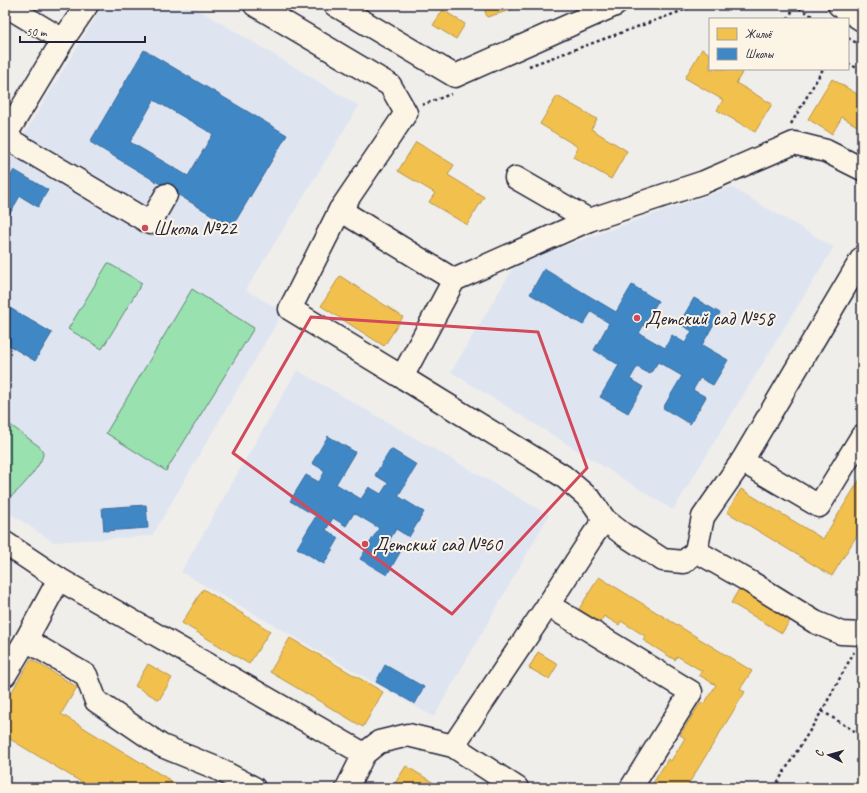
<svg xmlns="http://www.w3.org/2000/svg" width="867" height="793" font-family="Caveat,sans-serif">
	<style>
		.built { fill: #dfe5f0 }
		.green { fill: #99e1af; stroke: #5e8275 }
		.homes { fill: #f2c14e; stroke: #b49148 }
		.schools { fill: #3f88c5; stroke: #36699c; fill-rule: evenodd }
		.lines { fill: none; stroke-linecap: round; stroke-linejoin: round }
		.minor-casing { stroke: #22223b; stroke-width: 25 }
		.path { stroke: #22223b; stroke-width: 2.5; stroke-dasharray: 3 3; stroke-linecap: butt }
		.minor { stroke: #fcf5e5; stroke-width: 22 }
		.marked { fill: none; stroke: #d1495b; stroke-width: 3; stroke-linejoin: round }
		.poi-dot { fill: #d1495b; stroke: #fcf5e5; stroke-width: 1.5 }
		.labels { text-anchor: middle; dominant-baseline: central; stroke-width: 4; stroke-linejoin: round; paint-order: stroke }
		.poi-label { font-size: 20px; fill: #22223b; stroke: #fcf5e5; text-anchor: start }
	</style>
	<rect width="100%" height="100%" fill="#efeeea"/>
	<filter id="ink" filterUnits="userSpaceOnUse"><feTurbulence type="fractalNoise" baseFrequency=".025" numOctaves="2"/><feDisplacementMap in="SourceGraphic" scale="8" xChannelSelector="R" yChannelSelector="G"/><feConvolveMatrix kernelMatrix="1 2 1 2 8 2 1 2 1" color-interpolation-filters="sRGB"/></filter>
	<g filter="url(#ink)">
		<!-- built -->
		<g class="built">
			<path d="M103 5H191L359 106 246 290 283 312 152 536 53 542 5 510V165Z"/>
			<path d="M731 187 834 247 673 510 451 372 516 263Z"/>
			<path d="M297 370 549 515 434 717 181 572Z"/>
		</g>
		<!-- green -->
		<g class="green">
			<path d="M108 263 142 283 102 349 68 329Z"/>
			<path d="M192 289 254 328 166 471 106 433Z"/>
			<path d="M5 421 40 447C41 449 43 451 43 453 44 462 19 492 11 496L5 494Z"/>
		</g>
		<!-- homes -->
		<g class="homes">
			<path d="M483 5H527L487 17Z"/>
			<path d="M443 10 465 24 456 39 433 25Z"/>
			<path d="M702 49 710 54V69H736L742 73 736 83 772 104 755 132 717 110 723 100 685 78Z"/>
			<path d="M832 79 862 97V129L842 117 832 134 808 119Z"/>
			<path d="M557 96 597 119 591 129 627 151 611 179 573 157 578 147 540 124Z"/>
			<path d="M416 142 454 165 448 175 484 197 467 225 429 202 435 193 398 171Z"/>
			<path d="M340 276 403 317 384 346 321 306Z"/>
			<path d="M862 476V527L832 576 727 512 741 489 823 539Z"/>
			<path d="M599 577 752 671 740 689 745 692 686 788H650L668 759 671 761 685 738 680 735 701 702 704 704 716 685 699 675 702 671 677 656 675 660 643 640 645 636 621 621 619 625 604 616 600 622 579 609Z"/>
			<path d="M203 589 270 631 249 664 182 623Z"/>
			<path d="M739 589 791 619 782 633 731 603Z"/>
			<path d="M290 638 383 692 363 727 270 672Z"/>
			<path d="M538 652 558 664 549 679 529 668Z"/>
			<path d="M31 659 77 687 61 714 183 788H91L5 736V703Z"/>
			<path d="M148 664 172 678 159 700 135 686Z"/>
			<path d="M406 766 429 780 442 788H392Z"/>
		</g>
		<!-- schools -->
		<g class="schools">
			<path d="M144 50 287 135 232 227 90 142ZM154 100 213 134 188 176 130 142Z"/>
			<path d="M14 170 48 190 38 207 20 196 5 222V185Z"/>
			<path d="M544 269 616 312 632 285 658 301 639 333 665 348 672 335 685 343 692 331 679 324 694 298 720 313 702 345 728 360 713 385 700 378 693 390 706 397 690 424 663 408 682 376 658 362 650 374 637 367 630 379 643 387 628 413 600 397 619 365 594 350 609 323 591 312 583 325 530 294Z"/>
			<path d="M5 305 52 333 35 361 5 343Z"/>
			<path d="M328 436 355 452 336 484 361 499 369 487 381 494 388 483 375 475 391 449 417 465 398 496 424 512 409 537 396 529 389 541 402 549 387 575 360 559 379 528 354 513 346 526 333 518 326 530 339 538 324 564 297 548 316 516 290 501 306 475 319 482 325 471 312 463Z"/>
			<path d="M146 505 148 528 104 531 102 508Z"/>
			<path d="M385 665 424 687 415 704 376 682Z"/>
		</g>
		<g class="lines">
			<!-- minor casing -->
			<g class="minor-casing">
				<g id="minor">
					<path d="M5 5 63 40"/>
					<path d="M255 5 390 85 406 113 340 210 290 309 402 377"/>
					<path d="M335 5 455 76 615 5"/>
					<path d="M839 5 862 20"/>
					<path d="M5 136 63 40 87 5"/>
					<path d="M5 137 150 223 166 195"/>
					<path d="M862 169 826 151 794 143 704 182 589 220 454 280 402 377 563 476 591 500 605 520 623 534 663 560 684 562 696 551 752 583 815 622 841 633 862 634"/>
					<path d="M516 178 589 220"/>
					<path d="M340 210 454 280"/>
					<path d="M742 461 819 506 862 436"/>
					<path d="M605 520 594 534 548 605 691 692 631 788"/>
					<path d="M5 543 59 579 364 754"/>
					<path d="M696 551 703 517 742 461 862 258"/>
					<path d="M26 640 59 579"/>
					<path d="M5 675 26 640 86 675 96 701 162 746 216 768 254 788"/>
					<path d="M453 746 548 605"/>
					<path d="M347 788 364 754 379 742 408 735 453 746 517 788"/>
				</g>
			</g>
			<!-- path -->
			<g class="path">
				<path d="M794 5 817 19"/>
				<path d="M788 19 795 6"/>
				<path d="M848 38 862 46"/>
				<path d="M848 63 862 71"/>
				<path d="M529 66 698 5"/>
				<path d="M422 105 451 94"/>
				<path d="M791 124 823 69"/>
				<path d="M822 711 862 736"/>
				<path d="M5 787 6 788"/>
				<path d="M774 788 822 711 854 652"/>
			</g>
			<!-- minor -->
			<use href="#minor" class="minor"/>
		</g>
	</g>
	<!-- marked area -->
	<path class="marked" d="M311 317 538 332 587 468 452 614 233 453Z"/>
	<!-- markers -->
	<g class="poi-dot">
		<circle cx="145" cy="228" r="4"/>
		<circle cx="637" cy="318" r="4"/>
		<circle cx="365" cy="544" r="4"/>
	</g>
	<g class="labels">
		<!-- poi labels -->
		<g class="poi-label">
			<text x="153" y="228">Школа №22</text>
			<text x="645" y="318">Детский сад №58</text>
			<text x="373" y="544">Детский сад №60</text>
		</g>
	</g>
	<!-- margin -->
	<rect width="867" height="793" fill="none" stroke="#fcf5e5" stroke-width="20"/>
	<rect x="10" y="10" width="847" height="773" fill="none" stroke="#22223b" stroke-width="1.5" filter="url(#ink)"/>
	<!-- legend -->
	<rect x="709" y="18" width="140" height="52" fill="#fcf5e5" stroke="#a5a1a1"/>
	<rect x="717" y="28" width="20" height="12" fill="#f2c14e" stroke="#a5a1a1"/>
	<text x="745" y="38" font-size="12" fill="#22223b">Жильё</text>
	<rect x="717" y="48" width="20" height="12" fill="#3f88c5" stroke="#a5a1a1"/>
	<text x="745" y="58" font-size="12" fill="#22223b">Школы</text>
	<!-- north arrow -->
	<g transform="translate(829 755) rotate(276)" stroke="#fcf5e5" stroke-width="3" paint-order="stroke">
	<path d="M0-3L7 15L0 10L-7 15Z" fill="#22223b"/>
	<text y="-6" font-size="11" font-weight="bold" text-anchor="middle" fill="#22223b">С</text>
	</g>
	<!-- scale -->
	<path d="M20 36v6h125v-6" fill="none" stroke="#22223b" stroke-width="2"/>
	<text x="26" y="36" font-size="12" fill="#22223b" stroke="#fcf5e5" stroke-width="3" paint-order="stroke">50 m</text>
</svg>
